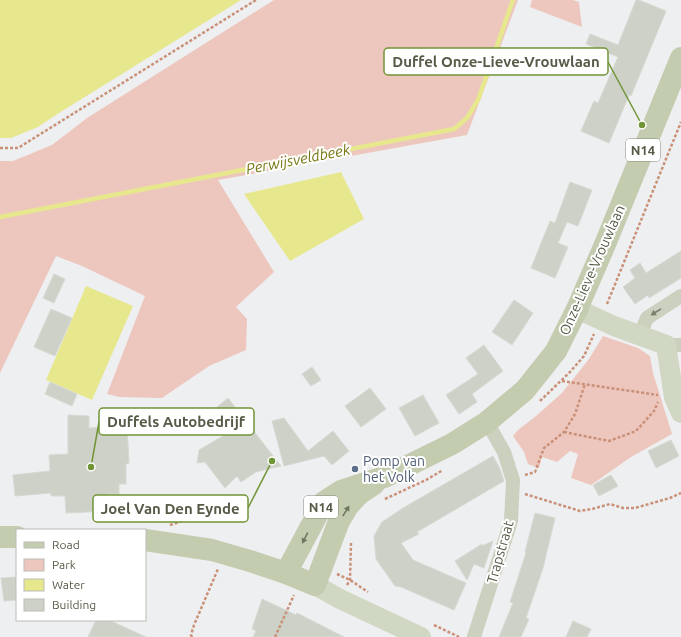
<svg xmlns="http://www.w3.org/2000/svg" width="681" height="637" font-family="Ubuntu,sans-serif">
	<style>
		.green { fill: #edc7be }
		.water { fill: #e7e88d }
		.lines { fill: none; stroke-linecap: round; stroke-linejoin: round }
		.stream { stroke: #e7e88d; stroke-width: 4.5 }
		.building { fill: #ced1c8; stroke: #d6dad3 }
		.path { stroke: #ca9178; stroke-width: 2.5; stroke-dasharray: 3 2; stroke-linecap: butt }
		.street { stroke: #ccd0bf; stroke-width: 14 }
		.secondary { stroke: #d0d7c2; stroke-width: 20 }
		.primary { stroke: #c3ccaf; stroke-width: 22 }
		.oneway { fill: #797e6b }
		.oneway2 { fill: #707761 }
		.service-dot { fill: #5c6f8a; stroke: #fff; stroke-width: 1.5 }
		.labels { text-anchor: middle; dominant-baseline: central; stroke-width: 4; stroke-linejoin: round; paint-order: stroke }
		.shield { fill: #fff; stroke: #888c7e; stroke-width: 1 }
		.shield-label { font-size: 13px; font-weight: bold; fill: #555b47 }
		.street-label { font-size: 14px; fill: #555b47; stroke: #fff }
		.service-label { font-size: 14px; fill: #4e5e75; stroke: #fff; text-anchor: start }
		.water-label { font-size: 15px; font-style: italic; fill: #767712; stroke: #fff }
		.leader { fill: none; stroke: #719435; stroke-width: 1.5 }
		.callout-dot { fill: #719435; stroke: #fff; stroke-width: 1.5 }
		.callout { fill: #fff; stroke: #719435; stroke-width: 1.5 }
		.callout-label { font-size: 15px; text-anchor: middle; font-weight: bold; fill: #555b47 }
	</style>
	<rect width="100%" height="100%" fill="#eeeff1"/>
	<!-- green -->
	<g class="green">
		<path d="M274 0H518L467 135 218 180 274 272 236 307 247 319 246 350 209 366 162 398 119 397 107 394 145 296 82 266 56 256 0 373V161H13L52 145 87 118Z"/>
		<path d="M532 0H573L579 2 582 27 530 7Z"/>
		<path d="M603 336 638 348 650 356 653 373 672 434 631 457 591 485 571 478 578 454 570 451 557 462 542 457 539 468 528 464 524 452 513 436 518 430 536 416 562 393 589 359Z"/>
	</g>
	<!-- water -->
	<g class="water">
		<path d="M0 0H241L59 113 38 127 11 138H0Z"/>
		<path d="M341 172 364 219 290 261 244 194Z"/>
		<path d="M86 286 133 306 92 400 46 380Z"/>
	</g>
	<g class="lines">
		<!-- stream -->
		<path class="stream" d="M0 217 454 129 467 118 478 100 513 0"/>
	</g>
	<!-- building -->
	<g class="building">
		<path d="M636 0H639L666 11 631 96 629 95 609 143 581 131 594 101 598 103 618 57 586 44 590 34 618 45Z"/>
		<path d="M570 182 592 190 578 226 567 222 558 243 568 247 555 278 531 268 550 221 555 223Z"/>
		<path d="M681 251V278L649 298 648 295 635 304 623 287 635 278 630 270 640 263 646 273Z"/>
		<path d="M54 274 65 279 54 303 43 298Z"/>
		<path d="M514 300 533 313 512 345 492 332Z"/>
		<path d="M51 309 72 318 55 356 34 347Z"/>
		<path d="M484 345 503 371 472 394 477 402 459 414 446 395 478 374 466 358Z"/>
		<path d="M312 367 321 380 311 386 302 374Z"/>
		<path d="M50 382 77 394 72 406 45 394Z"/>
		<path d="M370 388 386 409 361 427 345 406Z"/>
		<path d="M423 395 439 423 415 436 399 408Z"/>
		<path d="M228 398 281 466 256 472 241 482 237 476 225 488 205 462 197 463 199 450 228 433 211 412Z"/>
		<path d="M68 415 89 416V428L127 426 129 463 126 464V484H119V494H108L109 511 66 513 65 496H51V493L15 496 13 475 50 471 49 455 68 454Z"/>
		<path d="M284 418 308 451 333 431 349 451 332 465 324 456 284 466 272 421Z"/>
		<path d="M671 440 679 456 656 468 648 451Z"/>
		<path d="M493 456 500 469 504 481 417 532 419 534 401 543 413 560 466 583 454 610 401 587 395 586 376 559 374 536 382 522 403 508Z"/>
		<path d="M611 475 618 486 599 496 593 485Z"/>
		<path d="M535 513 555 518 543 568 526 618 529 619 521 637H499L513 603 510 602 526 553 525 552Z"/>
		<path d="M493 541 484 568 474 564 467 580 455 561 482 544V546Z"/>
		<path d="M17 577V600L4 601 1 578Z"/>
		<path d="M262 599 296 615 297 613 344 637H253L256 631 252 629Z"/>
		<path d="M96 620H109L146 637H88Z"/>
		<path d="M573 621 591 629 587 637H566Z"/>
	</g>
	<g class="lines">
		<!-- path -->
		<g class="path">
			<path d="M0 148H18L256 0"/>
			<path d="M607 304 681 122"/>
			<path d="M562 381 658 395"/>
			<path d="M540 401 570 372 584 356 594 334"/>
			<path d="M564 432 609 441 636 431 654 411 658 402"/>
			<path d="M525 475 535 472 544 448 564 432 575 414 585 384"/>
			<path d="M525 494 580 511 592 509 610 504 623 508H635L670 498 681 493"/>
			<path d="M385 499 426 480 443 470"/>
			<path d="M170 525 192 518 227 517"/>
			<path d="M337 574 350 580 368 592"/>
			<path d="M347 585 350 580 351 543"/>
			<path d="M434 625 459 637"/>
			<path d="M192 637 191 635 194 625 218 569"/>
			<path d="M275 637 294 595"/>
		</g>
		<!-- street -->
		<g class="street">
			<path d="M640 335 647 318 681 296"/>
			<path d="M666 345H681"/>
			<path d="M474 637 511 521 513 480 504 452 487 422"/>
		</g>
		<!-- secondary -->
		<g class="secondary">
			<path d="M577 309 614 326 666 345 674 397 681 413"/>
			<path d="M315 585 340 599 421 637"/>
		</g>
		<!-- primary -->
		<g class="primary">
			<path d="M0 537H17"/>
			<path d="M145 540 212 550 250 561 286 573 315 585 339 521 348 506 359 494 374 484"/>
			<path d="M286 573 324 502 341 491 387 476 452 444 487 422 525 390 556 351 577 309 606 242 681 58"/>
		</g>
	</g>
	<!-- one-way arrows -->
	<defs><path id="oneway-solid" d="M-6-.8H1V-3.2L6.5 0L1 3.2V.8H-6Z"/></defs>
	<use class="oneway" href="#oneway-solid" transform="translate(656 312) rotate(148)"/>
	<g class="oneway2">
		<use href="#oneway-solid" transform="translate(346 511) rotate(-58)"/>
		<use href="#oneway-solid" transform="translate(305 538) rotate(117)"/>
	</g>
	<!-- markers -->
	<circle class="service-dot" cx="355" cy="469" r="4"/>
	<g class="labels">
		<!-- shield labels -->
		<g class="shield">
			<rect x="626" y="139" width="34" height="22" rx="3"/>
			<rect x="304" y="496" width="34" height="22" rx="3"/>
		</g>
		<g class="shield-label">
			<text x="643" y="150">N14</text>
			<text x="321" y="507">N14</text>
		</g>
		<!-- street labels -->
		<g class="street-label">
			<text transform="translate(592 270) rotate(-66)">Onze-Lieve-Vrouwlaan</text>
			<text transform="translate(500 552) rotate(-74)">Trapstraat</text>
		</g>
		<!-- service labels -->
		<g class="service-label">
			<text x="363" y="461">Pomp van<tspan x="363" dy="16">het Volk</tspan></text>
		</g>
		<!-- water labels -->
		<g class="water-label">
			<text transform="translate(298 159) rotate(-11)">Perwijsveldbeek</text>
		</g>
	</g>
	<!-- callouts -->
	<path class="leader" d="M642 125L608 62M91 467L99 422M272 461L248 508"/>
	<g class="callout-dot">
		<circle cx="642" cy="125" r="4"/>
		<circle cx="91" cy="467" r="4"/>
		<circle cx="272" cy="461" r="4"/>
	</g>
	<g class="callout">
		<rect x="384" y="48" width="224" height="27" rx="4"/>
		<rect x="99" y="408" width="155" height="27" rx="4"/>
		<rect x="93" y="495" width="155" height="27" rx="4"/>
	</g>
	<g class="callout-label">
		<text x="496" y="67">Duffel Onze-Lieve-Vrouwlaan</text>
		<text x="176" y="427">Duffels Autobedrijf</text>
		<text x="170" y="514">Joel Van Den Eynde</text>
	</g>
	<!-- legend -->
	<rect x="16" y="529" width="130" height="92" fill="#ffffff" stroke="#bbbdb5"/>
	<rect x="24" y="542" width="20" height="6" fill="#c3ccaf" stroke="#bbbdb5"/>
	<text x="52" y="549" font-size="12" fill="#555b47">Road</text>
	<rect x="24" y="559" width="20" height="12" fill="#edc7be" stroke="#bbbdb5"/>
	<text x="52" y="569" font-size="12" fill="#555b47">Park</text>
	<rect x="24" y="579" width="20" height="12" fill="#e7e88d" stroke="#bbbdb5"/>
	<text x="52" y="589" font-size="12" fill="#555b47">Water</text>
	<rect x="24" y="599" width="20" height="12" fill="#ced1c8" stroke="#bbbdb5"/>
	<text x="52" y="609" font-size="12" fill="#555b47">Building</text>
</svg>
